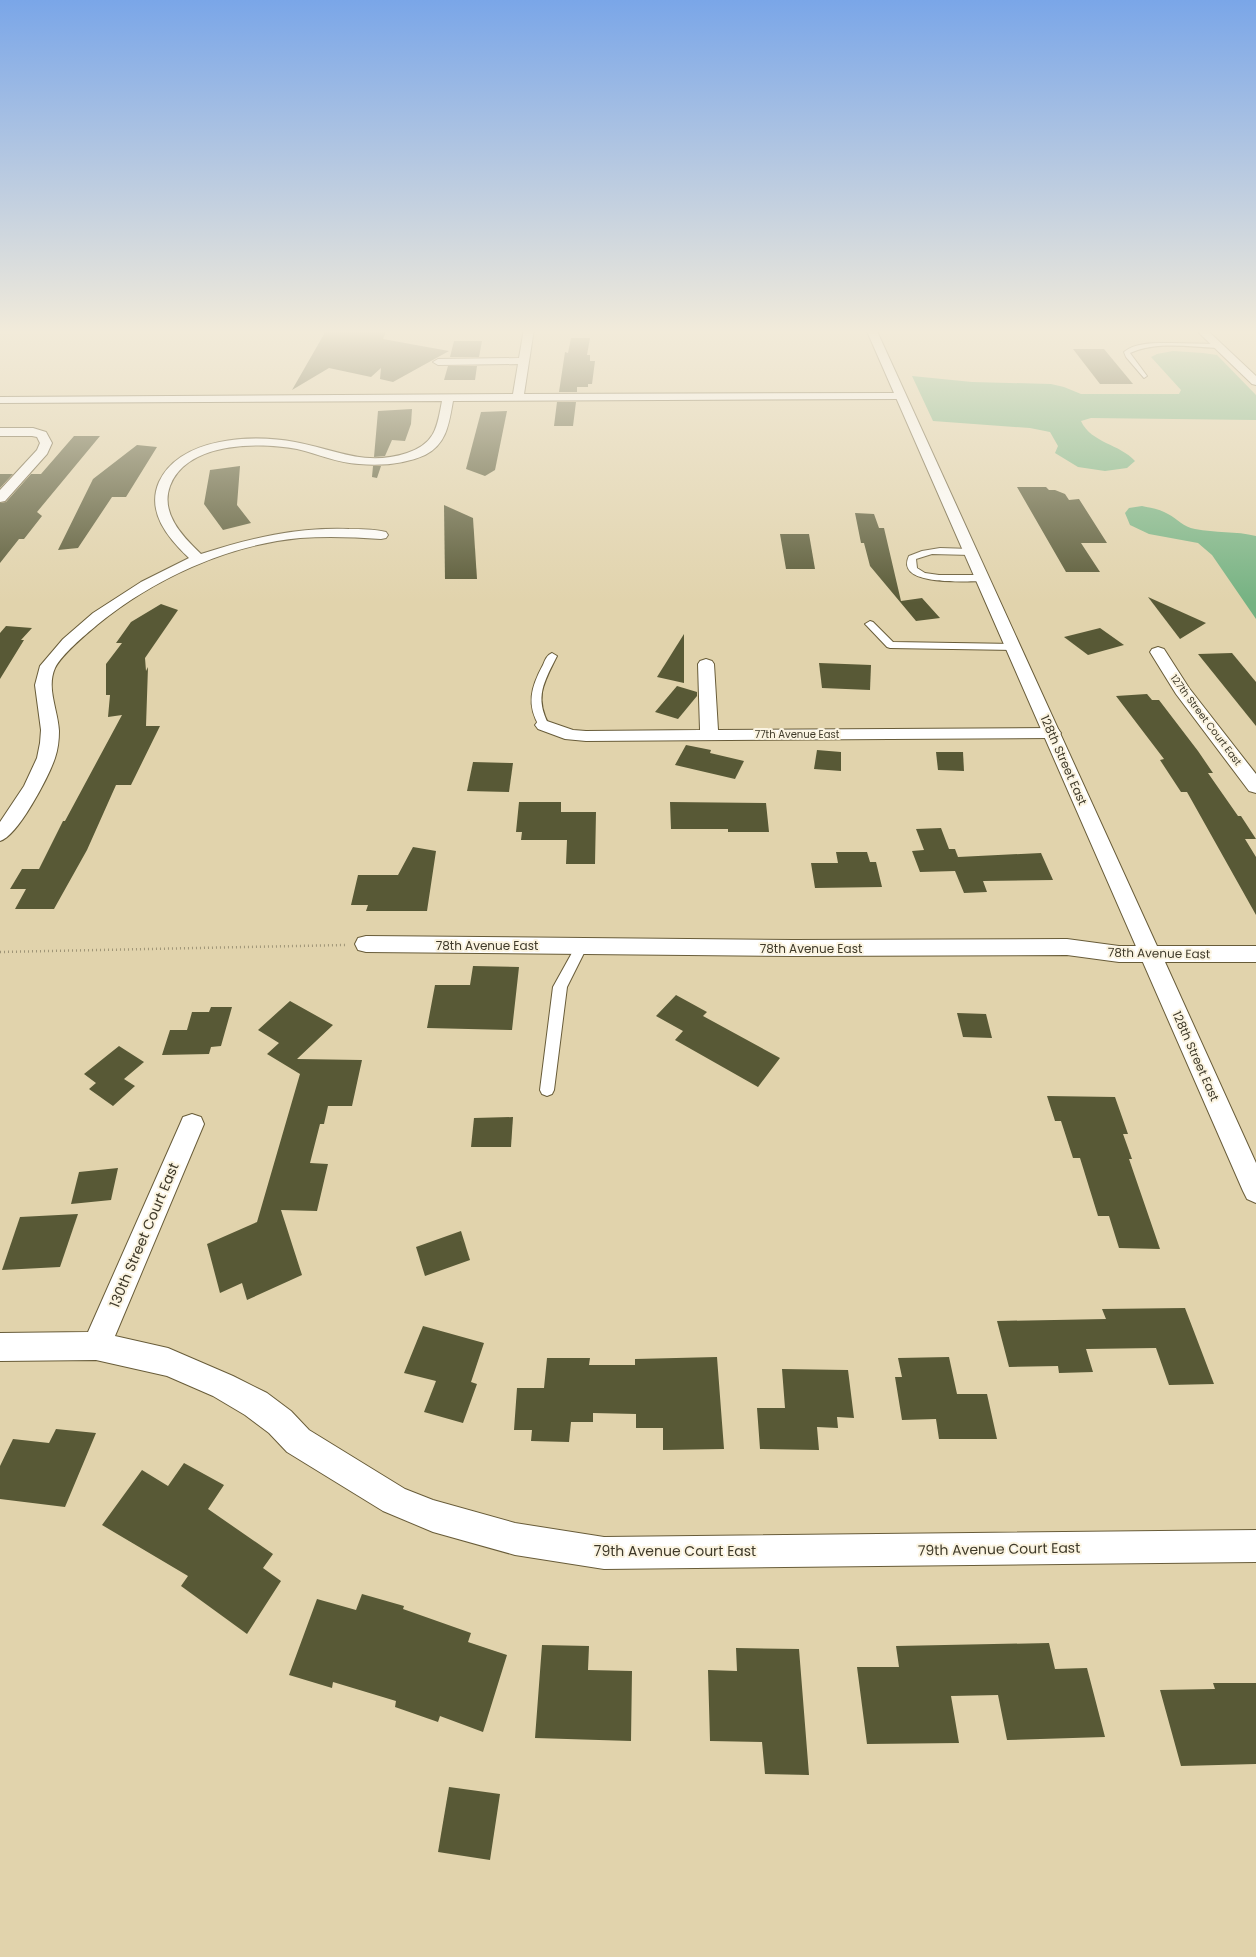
<svg xmlns="http://www.w3.org/2000/svg" width="1256" height="1957" font-family="Poppins,sans-serif">
	<style>
		.green { fill: #75b282 }
		.building { fill: #585936 }
		.lines { fill: none; stroke-linecap: round; stroke-linejoin: round }
		.service-casing { stroke: #685c39; stroke-width: 2 }
		.minor-casing { stroke: #685c39; stroke-width: 2 }
		.tertiary-casing { stroke: #685c39; stroke-width: 2 }
		.path { stroke: #9f9577; stroke-width: 2.5; stroke-dasharray: 1 3; stroke-linecap: butt }
		.service { fill: #fff; fill-rule: evenodd }
		.minor { fill: #fff; fill-rule: evenodd }
		.tertiary { fill: #fff; fill-rule: evenodd }
		.labels { text-anchor: middle; dominant-baseline: central; stroke-width: 4; stroke-linejoin: round; paint-order: stroke }
		.far-street-label { font-size: 10px; fill: #3f3a2a; stroke: #fbf4e1 }
		.street-label { font-size: 12px; fill: #3f3a2a; stroke: #fbf4e1 }
		.near-street-label { font-size: 14px; fill: #3f3a2a; stroke: #fbf4e1 }
	</style>
	<rect width="100%" height="100%" fill="#e1d3ac"/>
	<!-- green -->
	<g class="green">
		<path d="M1173 351 1203 353 1217 355 1256 395V420L1091 418 1081 421C1091 443 1120 444 1135 461L1127 468 1105 471 1078 467 1055 453 1058 446 1050 432 1030 428 933 421 912 376 972 382 1051 384 1064 387 1081 394H1179L1181 390 1151 357 1157 354Z"/>
		<path d="M1142 506C1151 508 1160 509 1168 514 1178 519 1183 527 1195 529 1215 533 1236 531 1256 536V619L1212 555 1198 543 1149 534 1130 525 1125 513 1129 508Z"/>
	</g>
	<!-- building -->
	<g class="building">
		<path d="M327 329H387L383 339 449 351 393 382 380 379 381 368 371 377 329 368 292 390Z"/>
		<path d="M571 338H590L587 355H590V361H595L592 384H588V387H577V392H559L565 352 568 353Z"/>
		<path d="M454 341H482L479 357H450Z"/>
		<path d="M1073 349H1104L1133 384H1100Z"/>
		<path d="M448 366H477L475 380H444Z"/>
		<path d="M557 402H576L573 426H554Z"/>
		<path d="M412 409 411 424 405 441 392 440 385 456 374 457 378 411Z"/>
		<path d="M507 411 495 470 485 476 466 469 481 412Z"/>
		<path d="M74 436H100L37 512 42 516 24 539H19L0 563V503L6 502 31 474H41Z"/>
		<path d="M137 445 157 447 126 497H112L78 548 58 550 93 479Z"/>
		<path d="M240 466 237 505 251 523 223 530 204 504 210 470Z"/>
		<path d="M373 466H381L377 478 372 477Z"/>
		<path d="M0 474H13L0 488Z"/>
		<path d="M1017 487H1046L1049 490H1055L1065 494 1069 500 1079 499 1107 543H1081L1100 572H1066Z"/>
		<path d="M444 505 473 518 477 579H445Z"/>
		<path d="M855 513 874 514 879 528H884L901 601 922 598 940 618 916 621 870 566 864 543H861Z"/>
		<path d="M780 534H809L815 569H786Z"/>
		<path d="M1148 597 1206 623 1180 639Z"/>
		<path d="M161 604 178 610 145 658 146 671 148 667 146 726H160L131 785H116L87 850 54 909H15L26 889H10L22 869H39L63 821H65L122 715 108 717 110 695H106V664L122 643H116L131 622Z"/>
		<path d="M6 626 32 628 21 640H24L0 679V633Z"/>
		<path d="M1100 628 1124 645 1088 655 1064 637Z"/>
		<path d="M684 634V683L657 677Z"/>
		<path d="M1232 653 1256 682V726L1198 654Z"/>
		<path d="M819 663 871 665 870 690 822 688Z"/>
		<path d="M677 686 697 692V696L678 719 655 712Z"/>
		<path d="M1147 694 1152 700H1159L1198 751 1213 773H1208L1238 816H1241L1256 839H1245L1256 857V915L1187 792H1181L1160 760 1164 759 1116 696Z"/>
		<path d="M686 745 711 750 710 753 744 761 735 779 675 765Z"/>
		<path d="M817 750 841 752V771L814 769Z"/>
		<path d="M936 752H963L964 771 938 770Z"/>
		<path d="M473 762 513 763 509 792 467 791Z"/>
		<path d="M519 802H561V812H596L595 864H566L567 840H521L522 832H516Z"/>
		<path d="M670 802 766 803 769 832H728V829H671Z"/>
		<path d="M941 828 949 849H955L958 857 1041 853 1053 880 983 881 987 892 964 893 955 871 920 872 912 851 924 850 916 829Z"/>
		<path d="M413 847 436 851 427 911H366L368 905H351L358 875H398Z"/>
		<path d="M836 852H867L870 862H876L882 887 815 888 811 863H838Z"/>
		<path d="M473 966 519 967 512 1030 427 1028 435 985H470Z"/>
		<path d="M676 995 707 1012 703 1016 780 1058 758 1087 675 1040 683 1031 656 1016Z"/>
		<path d="M290 1001 333 1025 297 1059 362 1060 352 1106H328L324 1124H320L310 1163 328 1164 317 1211 281 1210 302 1275 247 1300 242 1283 220 1293 207 1244 257 1222 300 1074 267 1054 279 1043 258 1030Z"/>
		<path d="M211 1007H232L221 1046 211 1047 209 1054 162 1055 170 1030H187L192 1012H209Z"/>
		<path d="M957 1013 986 1014 992 1038 963 1037Z"/>
		<path d="M119 1046 144 1062 124 1079 135 1086 113 1106 89 1089 96 1083 84 1074Z"/>
		<path d="M1047 1096 1115 1097 1128 1134H1123L1132 1159H1129L1160 1249 1119 1248 1109 1216H1098L1080 1158H1073L1061 1121H1055Z"/>
		<path d="M513 1117 511 1147H471L474 1118Z"/>
		<path d="M118 1168 111 1200 71 1204 79 1172Z"/>
		<path d="M78 1214 60 1267 2 1270 20 1217Z"/>
		<path d="M461 1231 470 1260 425 1276 416 1247Z"/>
		<path d="M1185 1308 1214 1384 1169 1385 1156 1348 1086 1349 1093 1372 1059 1373 1058 1366 1009 1367 997 1321 1106 1319 1102 1309Z"/>
		<path d="M423 1326 484 1343 471 1382 477 1384 463 1423 424 1412 436 1381 404 1373Z"/>
		<path d="M717 1357 724 1449 663 1450V1428H636V1414L593 1413V1422H571L569 1442 531 1441 532 1430H514L517 1388H544L547 1358H590L589 1365H635V1359Z"/>
		<path d="M949 1357 957 1394H987L997 1439H939L936 1419 902 1420 895 1377H902L898 1358Z"/>
		<path d="M782 1369 848 1370 854 1418 837 1417 838 1428 817 1427 819 1450 760 1449 757 1408H785Z"/>
		<path d="M56 1429 96 1433 65 1507 0 1499V1466L13 1439 49 1443Z"/>
		<path d="M184 1463 224 1485 208 1509 273 1554 263 1568 281 1581 247 1634 181 1586 188 1576 102 1525 142 1470 168 1486Z"/>
		<path d="M362 1594 404 1606 403 1609 471 1633 468 1642 507 1655 483 1732 440 1716 438 1722 395 1707 396 1701 333 1682 332 1688 289 1675 317 1599 356 1610Z"/>
		<path d="M1049 1643 1055 1669 1087 1668 1105 1737 1007 1740 998 1695 951 1696 959 1743 867 1744 857 1667H899L896 1646Z"/>
		<path d="M542 1645 589 1646 588 1670 632 1671 631 1741 535 1738Z"/>
		<path d="M736 1648 799 1649 809 1775 765 1774 762 1742 710 1741 708 1670 737 1671Z"/>
		<path d="M1213 1683H1256V1764L1181 1766 1160 1690 1215 1689Z"/>
		<path d="M449 1787 500 1794 490 1860 438 1852Z"/>
	</g>
	<g class="lines">
		<!-- service casing -->
		<g class="service-casing">
			<g id="service">
				<path d="M1171 343 1218 344 1221 346 1218 348C1190 347 1157 341 1130 353L1147 376 1144 378 1126 357 1124 352C1136 342 1156 343 1171 343Z"/>
				<path d="M940 548 971 549 975 552 971 555 932 554 916 559 917 568 925 573 939 575H983L987 578 983 581C969 581 894 587 909 556L922 551Z"/>
				<path d="M870 621 873 622 893 642 1015 644 1020 647 1015 650 890 648 887 647 867 626 865 624Z"/>
				<path d="M552 653 557 656C544 682 534 697 549 725L544 728 540 727C526 705 531 687 543 665 545 660 547 655 552 653Z"/>
				<path d="M582 940 586 942 588 945 567 987 554 1090 552 1094 547 1096 542 1094 540 1090 553 987 578 942Z"/>
			</g>
		</g>
		<!-- minor casing -->
		<g class="minor-casing">
			<g id="minor">
				<path d="M524 329H534L524 394 900 393 906 396 900 399 453 401C449 423 447 444 425 455 405 464 381 466 359 464 338 463 318 454 297 449 258 442 187 442 170 486 160 513 182 536 201 554 250 538 297 527 349 529 361 529 374 529 386 532L388 535 386 538 381 539C354 537 327 536 300 538 227 545 153 579 97 625 84 636 62 654 55 668 46 688 58 710 59 731 59 740 58 749 55 758 49 776 18 836 0 841V822L24 786 37 758 40 743 41 730 35 685 40 666 63 639 93 613 141 582 189 558C168 538 146 512 159 482 180 437 252 434 295 442 335 449 364 467 407 453 436 443 437 427 442 401L0 403V397L513 394 518 364 438 365 433 362 438 359 519 358Z"/>
				<path d="M1195 329H1206L1256 376V385L1252 384Z"/>
				<path d="M0 428H33L46 432 52 443 47 454 5 501 0 502V490L37 450 40 443 37 437 32 436H0Z"/>
				<path d="M1158 647 1164 649 1189 688 1256 774V793L1249 791 1176 694 1150 652 1152 649Z"/>
				<path d="M706 659 712 661 714 664 718 730 1052 728 1058 729 1061 733 1058 737 1052 738 586 741 565 739 538 729 535 725 538 721 544 720 573 730 586 731 700 730 698 664 700 661Z"/>
				<path d="M366 936 794 940 1067 939 1119 946H1150L1158 948 1161 954 1158 960 1150 962H1119L1067 955 794 956 366 952 358 950 355 944 358 938Z"/>
				<path d="M192 1114 201 1117 204 1124 115 1336 168 1348 233 1376 267 1393 291 1411 309 1430 405 1489 433 1500 515 1523 604 1537 1256 1530V1562L604 1569 515 1555 433 1532 383 1511 287 1452 269 1433 245 1415 213 1396 167 1376 96 1360 0 1361V1333L88 1332 180 1124 183 1117Z"/>
			</g>
		</g>
		<!-- tertiary casing -->
		<g class="tertiary-casing">
			<path id="tertiary" d="M866 329H876L1157 946H1256V962H1165L1256 1163V1203L1247 1199 1243 1191Z"/>
		</g>
		<!-- path -->
		<path class="path" d="M0 952 345 945"/>
		<!-- service -->
		<use href="#service" class="service"/>
		<!-- minor -->
		<use href="#minor" class="minor"/>
		<!-- tertiary -->
		<use href="#tertiary" class="tertiary"/>
	</g>
	<!-- sky -->
	<linearGradient id="sky" x2="0" y2="1"><stop stop-color="#7aa6e8"/><stop offset="0.55" stop-color="#f2ebda"/><stop offset="1" stop-color="#f2ebda" stop-opacity="0"/></linearGradient>
	<rect width="1256" height="603" fill="url(#sky)"/>
	<g class="labels">
		<!-- far-street labels -->
		<g class="far-street-label">
			<text transform="translate(1206 720) rotate(53)">127th Street Court East</text>
			<text x="797" y="734">77th Avenue East</text>
		</g>
		<!-- street labels -->
		<g class="street-label">
			<text transform="translate(1064 760) rotate(66)">128th Street East</text>
			<text x="487" y="945">78th Avenue East</text>
			<text x="811" y="948">78th Avenue East</text>
			<text transform="translate(1159 953) rotate(1)">78th Avenue East</text>
			<text transform="translate(1196 1056) rotate(66)">128th Street East</text>
		</g>
		<!-- near-street labels -->
		<g class="near-street-label">
			<text transform="translate(144 1235) rotate(-67)">130th Street Court East</text>
			<text transform="translate(999 1549) rotate(-1)">79th Avenue Court East</text>
			<text x="675" y="1551">79th Avenue Court East</text>
		</g>
	</g>
</svg>
